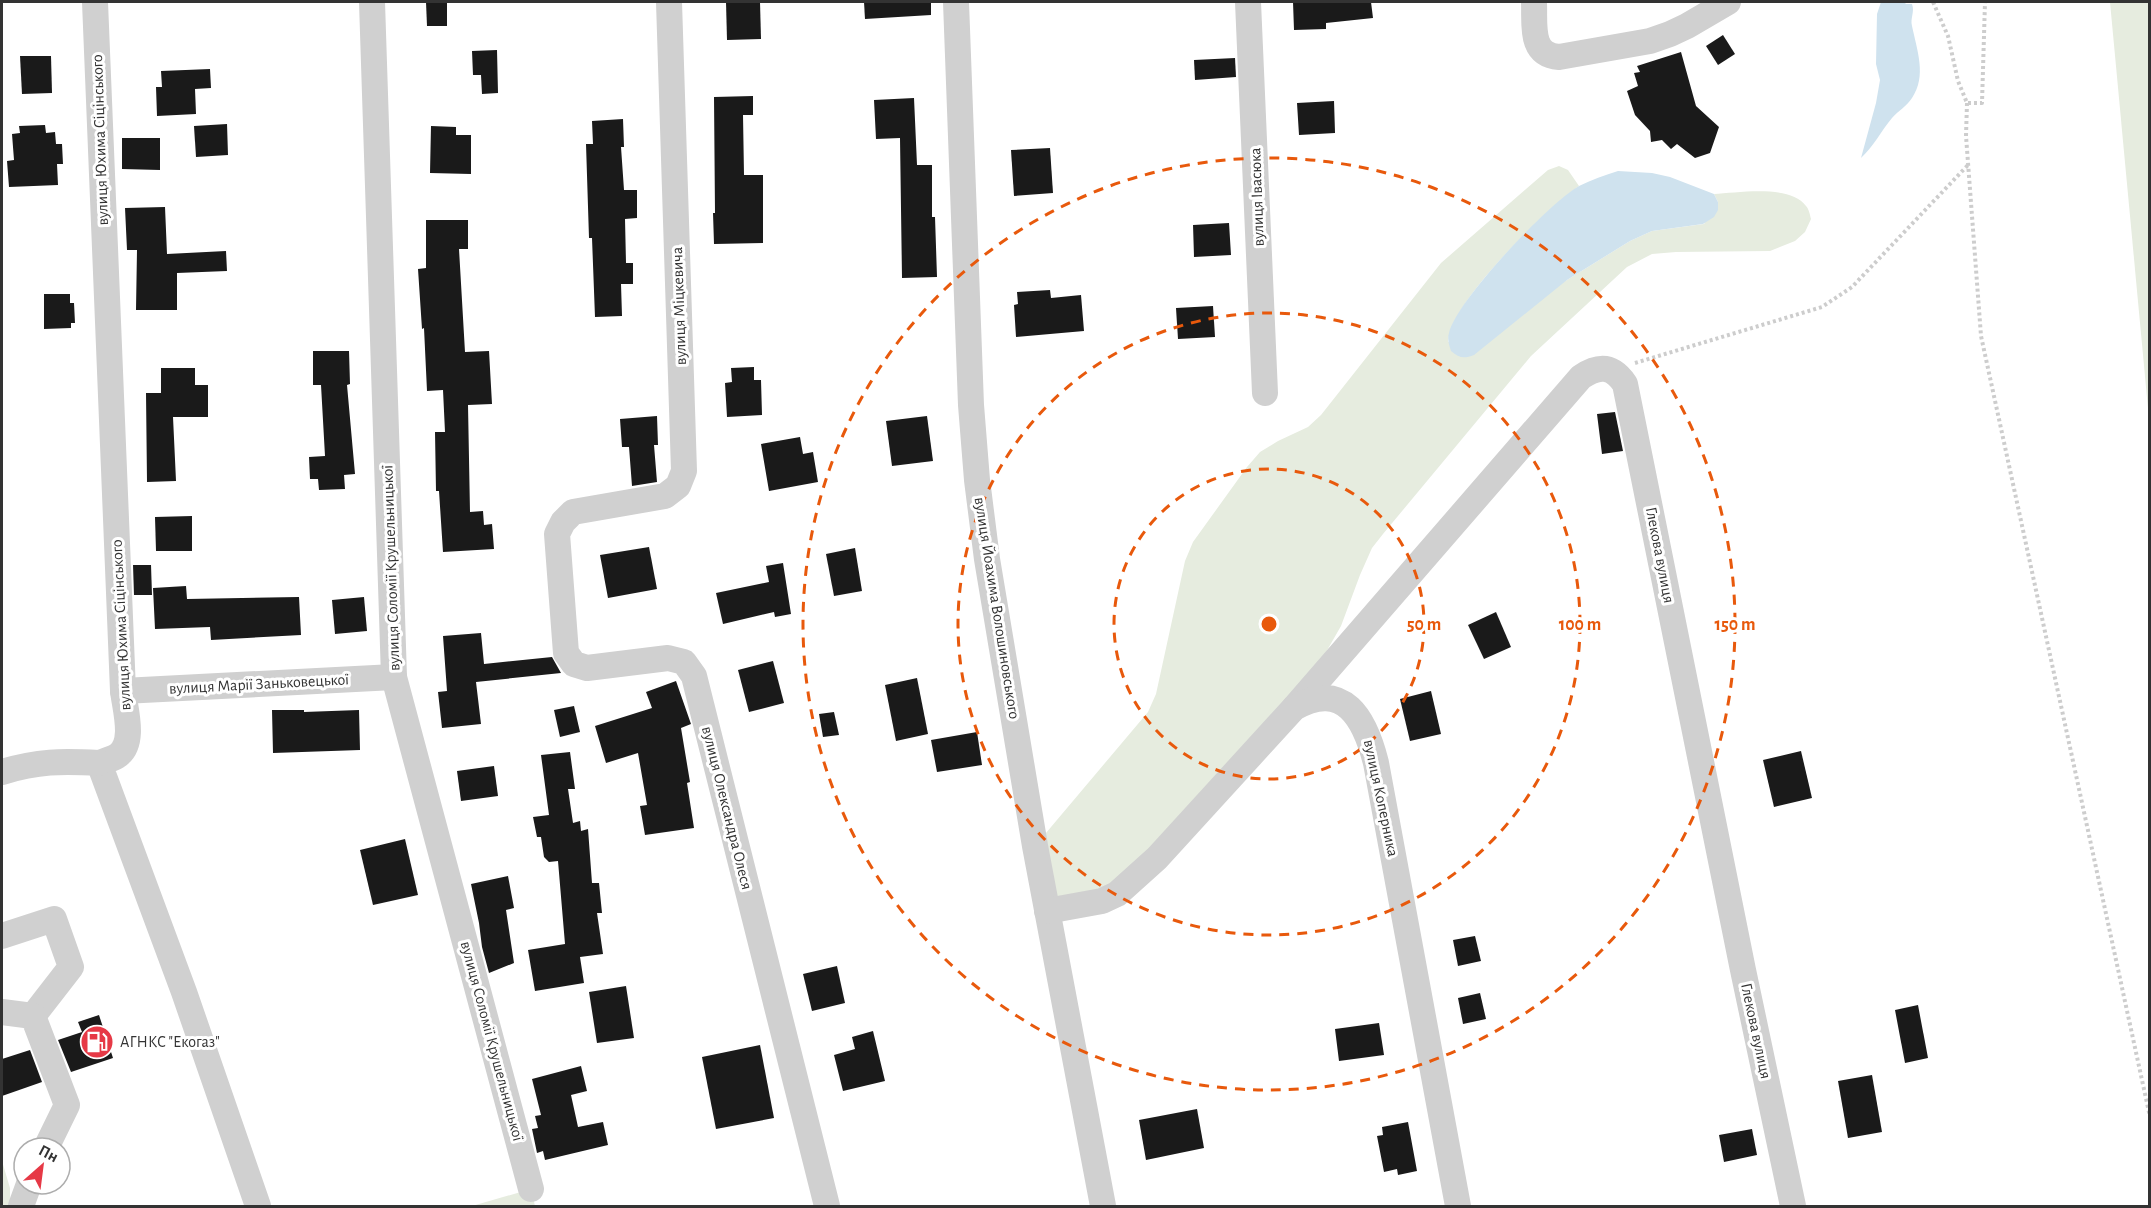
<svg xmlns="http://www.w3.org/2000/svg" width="2151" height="1208" font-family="'Alegreya Sans',sans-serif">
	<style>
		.green { fill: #e6ecdf }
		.water { fill: #cfe2ee }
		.building { fill: #1a1a1a }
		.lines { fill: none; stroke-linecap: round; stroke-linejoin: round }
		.path { stroke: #cdcdcd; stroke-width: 4; stroke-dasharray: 3 3; stroke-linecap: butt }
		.minor { stroke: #d0d0d0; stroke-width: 26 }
		.ring { fill: none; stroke: #e8590c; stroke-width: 3; stroke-dasharray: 10 8 }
		.labels { text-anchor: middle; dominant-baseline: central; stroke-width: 6; stroke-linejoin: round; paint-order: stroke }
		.street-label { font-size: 16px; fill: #333; stroke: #fff }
		.poi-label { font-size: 16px; fill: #333; stroke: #fff; text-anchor: start }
		.centre { fill: #e8590c; stroke: #fff; stroke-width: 3 }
		.ring-label { font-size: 18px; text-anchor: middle; font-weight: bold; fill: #e8590c; stroke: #fff; stroke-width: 6; stroke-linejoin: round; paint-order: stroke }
	</style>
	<rect width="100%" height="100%" fill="#fff"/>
	<!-- green -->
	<g class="green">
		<path d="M2110 2H2149V419Z"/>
		<path d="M1559 166 1568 170 1579 186C1546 210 1450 302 1448 342L1567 280 1630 241 1652 231 1704 224 1718 202 1714 194C1738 193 1790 184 1806 206 1809 209 1810 215 1811 219L1805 232 1795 241 1770 251 1676 252 1652 254 1627 267 1531 356 1383 534 1372 548 1360 575 1341 626 1294 708 1144 871 1047 911 1035 846 1148 712 1156 694 1185 561 1193 542 1247 467 1260 452 1278 441 1308 427 1321 415 1441 263 1548 170Z"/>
		<path d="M2 1161 10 1188V1206H2Z"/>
		<path d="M531 1189 535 1206H472Z"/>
	</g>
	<!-- water -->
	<g class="water">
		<path d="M1881 2H1904L1906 4H1912C1915 12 1910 18 1912 26 1917 50 1927 76 1912 98 1907 106 1898 111 1892 118 1881 131 1874 146 1861 158L1876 103 1880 80 1876 64 1877 14Z"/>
		<path d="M1618 171 1652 173 1670 177 1714 194 1718 202V210L1714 217 1703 224 1652 231 1630 241 1567 280 1474 355C1464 359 1459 358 1451 351 1449 345 1447 339 1449 333 1456 301 1549 203 1579 186 1591 180 1605 175 1618 171Z"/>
	</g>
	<!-- building -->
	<g class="building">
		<path d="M426 2H447V26H427Z"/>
		<path d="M726 2H760L761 39 727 40Z"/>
		<path d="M864 2H931V15L865 19Z"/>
		<path d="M1293 2H1371L1373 18 1326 23V29L1294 30Z"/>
		<path d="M1723 35 1735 54 1718 65 1706 46Z"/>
		<path d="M497 50 498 93 482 94 481 75H473L472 51Z"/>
		<path d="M1681 52 1696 106 1719 127 1710 153 1695 158 1677 144 1671 149 1662 140 1651 142 1650 131 1635 115 1627 91 1638 86 1634 73 1640 72 1637 66Z"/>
		<path d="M20 56H51L52 93 22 94Z"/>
		<path d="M1235 58 1236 77 1195 80 1194 60Z"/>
		<path d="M210 69 211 88 195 89 196 114 157 116 156 87H162L161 71Z"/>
		<path d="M753 96V115H743L744 175H763V243L714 244 713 213H715L714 97Z"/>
		<path d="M914 98 917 165H932V217H935L937 277 902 278 900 138 876 139 874 100Z"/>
		<path d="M1334 101 1335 133 1299 135 1297 103Z"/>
		<path d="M623 119 624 147H621L624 190H637V218L625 219 626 263H633V284H621L622 316 595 317 592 238H589L586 144H593L592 121Z"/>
		<path d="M227 124 228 155 196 157 194 126Z"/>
		<path d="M45 125 46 133 55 132 56 144H62L63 164H57L58 185 9 187 7 161 14 160 12 134 20 133 19 126Z"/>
		<path d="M431 126 456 127V135H471V174L430 173Z"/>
		<path d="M122 138H160V170L122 169Z"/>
		<path d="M1050 148 1053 193 1014 196 1011 150Z"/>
		<path d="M165 207 167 254 226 251 227 271 177 273V310H136L137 250H127L125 208Z"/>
		<path d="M426 220H468V249H459L465 352 489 351 492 404 468 405 470 512 483 511 484 525 492 524 494 549 443 552 439 491H436L435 432H445L443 390 427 391 424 328 422 329 418 269 426 268Z"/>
		<path d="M1229 223 1231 255 1194 257 1193 225Z"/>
		<path d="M1050 290 1051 298 1081 295 1084 331 1016 337 1014 305 1018 304 1017 292Z"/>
		<path d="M44 294H70V303H74L75 323H71V328L44 329Z"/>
		<path d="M1213 306 1215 337 1178 339 1176 308Z"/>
		<path d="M313 351H349L350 384 347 385 355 474 344 475 345 489 319 490 318 479H310L309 457 325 456 321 385H313Z"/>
		<path d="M754 367V380H761L762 415 727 417 725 383 732 382 731 368Z"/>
		<path d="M161 368H195V385H208V417H173L176 481 147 482 146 393H161Z"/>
		<path d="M1615 412 1623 451 1602 454 1597 414Z"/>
		<path d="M657 416 658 445H654L657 482 632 486 629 447H622L620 419Z"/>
		<path d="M927 416 933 461 892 466 886 421Z"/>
		<path d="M800 437 803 454 813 452 818 482 769 491 761 444Z"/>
		<path d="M192 516V551H156L155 517Z"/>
		<path d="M649 547 657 589 608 598 600 555Z"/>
		<path d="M855 548 862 591 834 596 826 554Z"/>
		<path d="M783 563 791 614 775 617 774 612 723 624 716 593 769 582 766 566Z"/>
		<path d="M133 565H151L152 595H134Z"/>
		<path d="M186 586 187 599 299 597 301 635 211 640 210 627 155 629 153 588Z"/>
		<path d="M364 597 367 631 335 634 332 600Z"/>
		<path d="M1496 612 1511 647 1484 659 1468 625Z"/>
		<path d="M481 633 484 664 552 657 561 673 476 682 481 724 442 728 438 692 447 691 443 636Z"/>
		<path d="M773 661 784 703 749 712 738 670Z"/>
		<path d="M917 678 928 734 896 741 885 685Z"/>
		<path d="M676 681 691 724 681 728 690 782 687 783 694 828 645 835 640 806 647 805 638 753 606 763 595 726 652 708 646 692Z"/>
		<path d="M1431 691 1441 734 1410 741 1400 699Z"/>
		<path d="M574 706 580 732 560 737 554 710Z"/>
		<path d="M272 710H304V712L359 710 360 750 273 753Z"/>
		<path d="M834 712 839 735 823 737 819 714Z"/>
		<path d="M977 732 982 765 937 772 931 740Z"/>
		<path d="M1801 751 1812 798 1774 807 1763 760Z"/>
		<path d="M570 752 575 789H568L573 823 580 821 581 831 588 829 592 883H599L602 913H597L603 954 580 957 584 983 535 991 528 950 565 944 558 861 549 862 544 857 541 837H537L533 817 549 815 541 755Z"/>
		<path d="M494 766 498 796 461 801 457 771Z"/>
		<path d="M405 839 418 895 373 905 360 850Z"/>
		<path d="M508 876 514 908 506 910 514 963 489 973 482 947 479 923 471 884Z"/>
		<path d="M1475 936 1481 961 1458 966 1453 940Z"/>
		<path d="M837 966 845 1003 812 1011 803 974Z"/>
		<path d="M626 986 634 1038 597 1043 589 992Z"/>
		<path d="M1480 993 1486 1019 1463 1024 1458 998Z"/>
		<path d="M1918 1005 1928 1058 1905 1063 1895 1010Z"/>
		<path d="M99 1015 113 1058 71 1072 58 1040 82 1032 78 1022Z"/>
		<path d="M1379 1023 1384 1055 1339 1061 1335 1029Z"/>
		<path d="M873 1031 885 1081 843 1091 834 1055 855 1049 852 1037Z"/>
		<path d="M760 1045 774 1118 716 1129 702 1057Z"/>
		<path d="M30 1050 42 1082 2 1096V1059Z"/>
		<path d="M581 1066 587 1091 571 1095 578 1127 603 1122 608 1145 545 1160 543 1151 537 1153 532 1129 538 1128 535 1116 541 1115 532 1079Z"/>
		<path d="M1872 1075 1882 1132 1848 1138 1838 1081Z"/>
		<path d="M1197 1109 1204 1148 1146 1160 1139 1120Z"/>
		<path d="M1408 1122 1417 1171 1398 1175 1397 1169 1384 1172 1377 1136 1383 1135 1382 1127Z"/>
		<path d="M1752 1129 1757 1155 1724 1162 1719 1135Z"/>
	</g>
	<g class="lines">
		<!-- path -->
		<g class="path">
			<path d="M1933 2 1948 36 1958 81 1967 103H1982L1985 2"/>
			<path d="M1967 103 1966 136 1981 336 2150 1117"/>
			<path d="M1635 363 1822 307 1852 287 1968 165"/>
		</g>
		<!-- minor -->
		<g class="minor">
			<path d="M95 2 123 691C125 709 136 744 117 756 112 759 105 761 99 763L184 992 258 1206"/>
			<path d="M372 2 394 677 531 1189"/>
			<path d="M669 2 684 471 678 486 665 496 573 512 563 522 557 534 566 653 574 664 587 668 668 658 684 662 694 676 827 1206"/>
			<path d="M956 2 971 405 977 480 987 559 1035 846 1103 1206"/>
			<path d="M1248 2 1265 393"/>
			<path d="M1534 2C1535 24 1529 55 1559 57L1650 41 1670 34 1687 26 1728 2"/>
			<path d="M123 691 394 677"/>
			<path d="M1294 708 1581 377C1599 365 1612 365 1625 384L1743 970 1793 1206"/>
			<path d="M2 772C38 761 61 761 99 763"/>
			<path d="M1047 911 1102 901 1117 894 1157 858 1294 708C1344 679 1365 719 1376 763L1458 1206"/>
			<path d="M2 936 54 919 71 967 33 1016"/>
			<path d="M2 1012 33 1016 67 1105 46 1148"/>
			<path d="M21 1206 29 1184"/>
		</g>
	</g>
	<!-- distance rings -->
	<g class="ring">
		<circle cx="1269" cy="624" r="155"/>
		<circle cx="1269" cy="624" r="311"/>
		<circle cx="1269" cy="624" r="466"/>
	</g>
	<!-- icons -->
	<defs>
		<g id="fuel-disc" transform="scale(1.725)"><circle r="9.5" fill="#e63946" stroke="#fff"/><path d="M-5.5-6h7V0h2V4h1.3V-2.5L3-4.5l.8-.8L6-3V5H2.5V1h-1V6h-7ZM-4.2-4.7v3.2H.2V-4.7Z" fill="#fff"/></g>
	</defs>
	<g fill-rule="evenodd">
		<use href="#fuel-disc" x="97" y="1042"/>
	</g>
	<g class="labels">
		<!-- street labels -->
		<g class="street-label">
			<text transform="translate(100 140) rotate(-92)">вулиця Юхима Сіцінського</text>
			<text transform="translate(1257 197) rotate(-92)">вулиця Івасюка</text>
			<text transform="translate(679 306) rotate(-92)">вулиця Міцкевича</text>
			<text transform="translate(1660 555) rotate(79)">Глекова вулиця</text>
			<text transform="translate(391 568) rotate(-92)">вулиця Соломії Крушельницької</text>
			<text transform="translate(997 608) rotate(81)">вулиця Йоахима Волошиновського</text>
			<text transform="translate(121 625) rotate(-93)">вулиця Юхима Сіцінського</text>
			<text transform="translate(259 684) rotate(-3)">вулиця Марії Заньковецької</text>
			<text transform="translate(1381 798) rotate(78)">вулиця Коперника</text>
			<text transform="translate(727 808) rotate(76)">вулиця Олександра Олеся</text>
			<text transform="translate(1756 1031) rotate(78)">Глекова вулиця</text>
			<text transform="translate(492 1041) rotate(75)">вулиця Соломії Крушельницької</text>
		</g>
		<!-- poi labels -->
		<g class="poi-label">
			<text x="120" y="1042">АГНКС "Екогаз"</text>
		</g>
	</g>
	<circle cx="1269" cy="624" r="9" class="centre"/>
	<g class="ring-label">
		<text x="1424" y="630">50 m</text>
		<text x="1580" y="630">100 m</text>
		<text x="1735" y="630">150 m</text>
	</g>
	<!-- border -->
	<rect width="2151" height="1208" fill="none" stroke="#333333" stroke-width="6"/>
	<!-- north arrow -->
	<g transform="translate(42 1166) rotate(28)"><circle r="28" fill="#ffffff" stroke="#adadad" stroke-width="1.5"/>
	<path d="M0-4.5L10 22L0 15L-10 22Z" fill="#e63946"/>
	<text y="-9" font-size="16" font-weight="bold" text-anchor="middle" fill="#333333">Пн</text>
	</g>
</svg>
